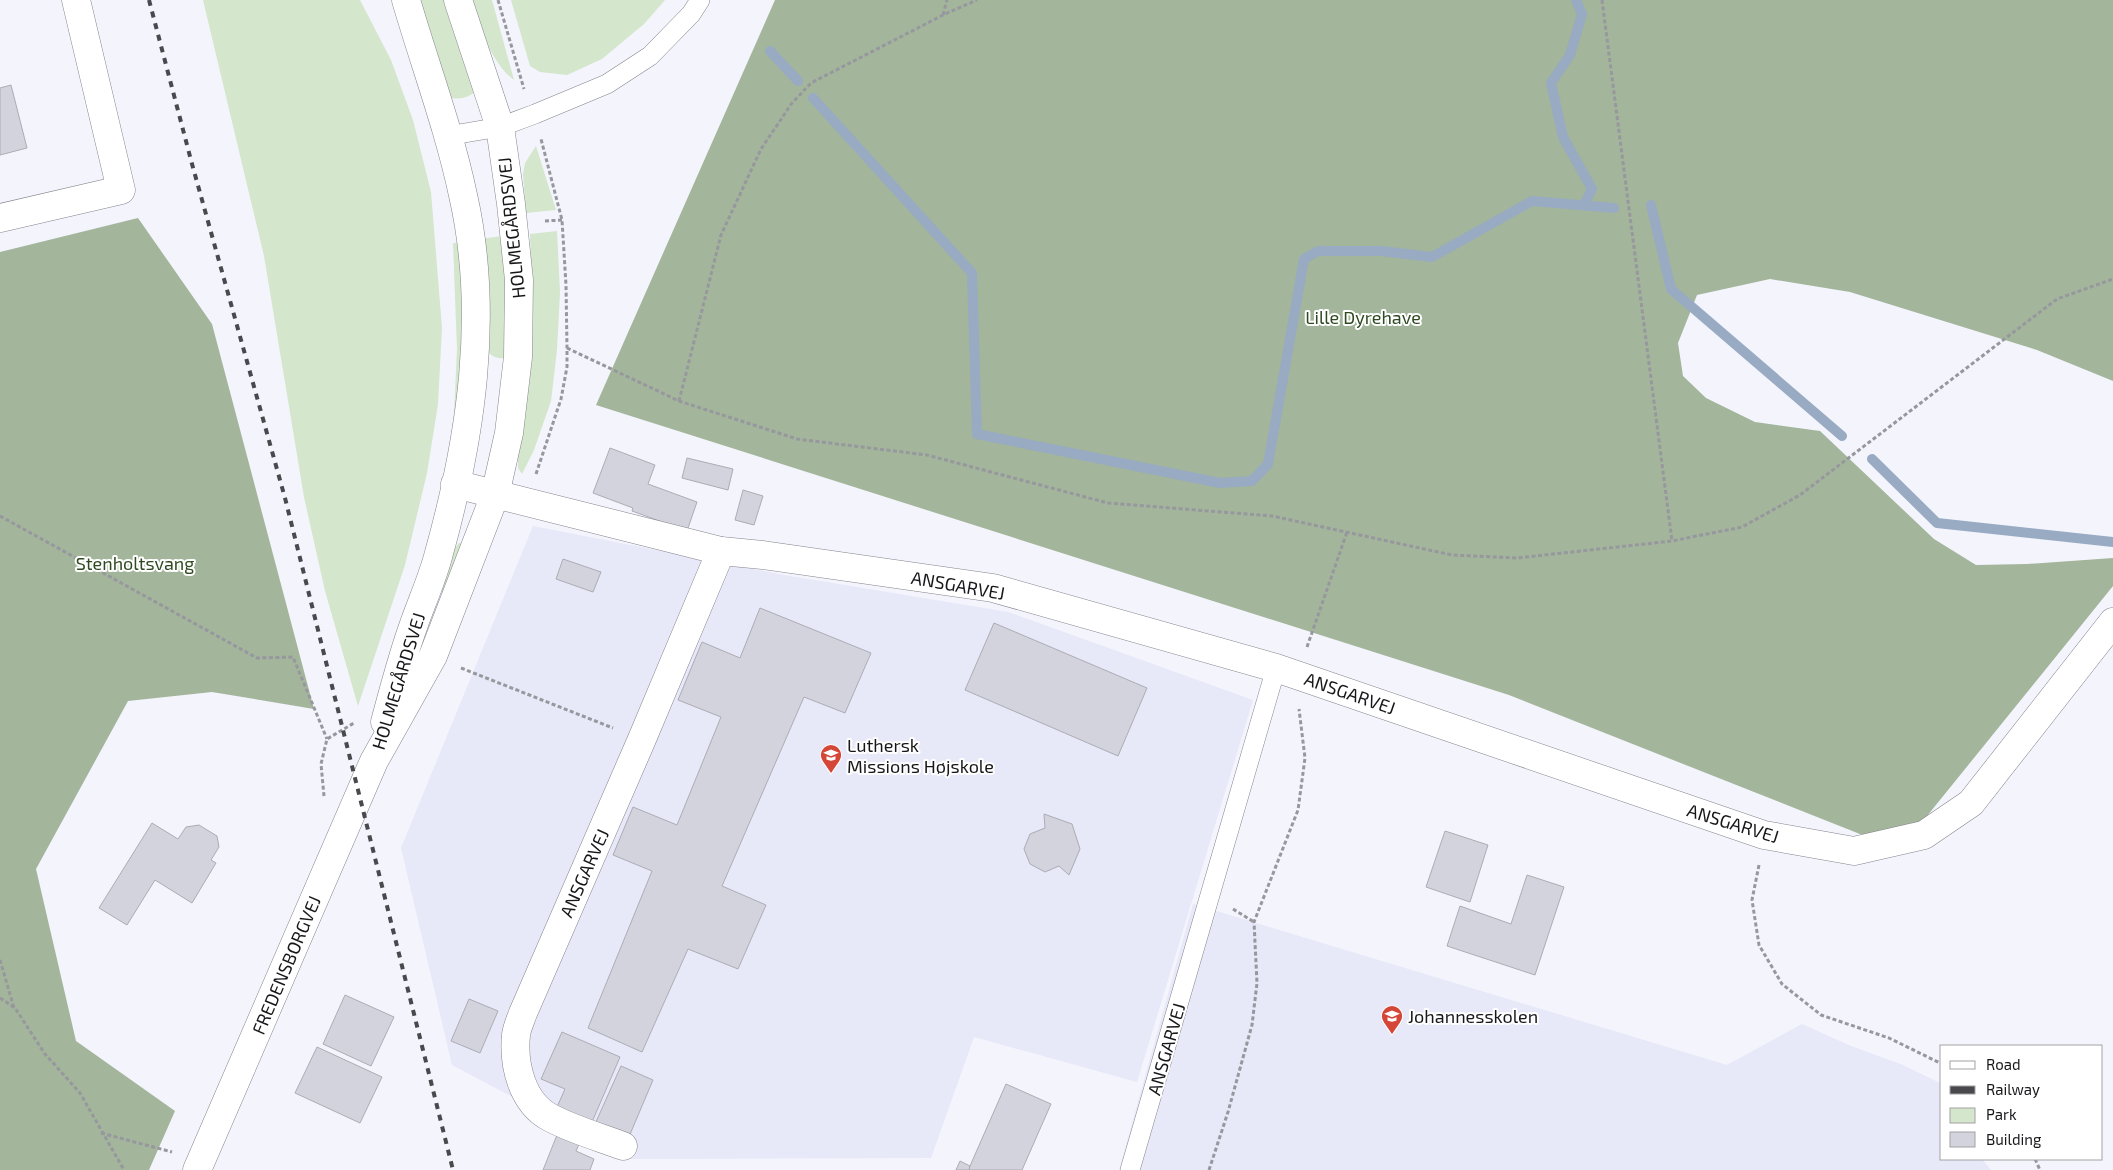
<svg xmlns="http://www.w3.org/2000/svg" width="2113" height="1170" font-family="'Exo 2',sans-serif">
	<style>
		.built { fill: #e7e8f8 }
		.green { fill: #d4e6cb }
		.forest { fill: #a3b59b }
		.lines { fill: none; stroke-linecap: round; stroke-linejoin: round }
		.stream { stroke: #98abc3; stroke-width: 10 }
		.building { fill: #d2d3dc; stroke: #acacb5 }
		.service-casing { stroke: #84848d; stroke-width: 20 }
		.minor-casing { stroke: #84848d; stroke-width: 29 }
		.tertiary-casing { stroke: #84848d; stroke-width: 29 }
		.path { stroke: #97979e; stroke-width: 3; stroke-dasharray: 4 2.5; stroke-linecap: butt }
		.service { stroke: #fff; stroke-width: 19 }
		.minor { stroke: #fff; stroke-width: 28 }
		.tertiary { stroke: #fff; stroke-width: 28 }
		.rail { stroke: #48484d; stroke-width: 4; stroke-dasharray: 6 6; stroke-linecap: butt }
		.labels { text-anchor: middle; dominant-baseline: central; stroke-width: 4; stroke-linejoin: round; paint-order: stroke }
		.street-label { font-size: 18px; fill: #17171a; stroke: #fff }
		.park-label { font-size: 18px; fill: #2f4921; stroke: #fff }
		.poi-label { font-size: 18px; fill: #17171a; stroke: #fff; text-anchor: start }
	</style>
	<rect width="100%" height="100%" fill="#f4f4fd"/>
	<!-- built -->
	<g class="built">
		<path d="M533 526 784 575 1008 612 1253 700 1137 1082 974 1037 931 1158 630 1159 452 1065 401 848Z"/>
		<path d="M1193 904 1727 1065 1802 1024 1851 1046 1903 1065 1942 1084V1159H1982L1991 1170H1119Z"/>
	</g>
	<!-- green -->
	<g class="green">
		<path d="M203 0H360L391 60 413 120 431 192 442 328 438 404 427 473 405 565 358 706 325 591 304 497 264 256Z"/>
		<path d="M419 0H450L479 88C472 96 462 100 452 98L448 92Z"/>
		<path d="M471 0H492L514 80C491 63 480 26 471 0Z"/>
		<path d="M511 0H665L644 24 602 59 567 75 540 72 530 66Z"/>
		<path d="M536 146 556 210 526 213 523 174 525 163Z"/>
		<path d="M557 231 560 292 557 350 551 401 534 450 522 474 518 468V452L532 355 533 315 530 234Z"/>
		<path d="M510 235V357C500 359 495 359 488 352L480 239Z"/>
		<path d="M453 243H462L467 354 446 468 454 415 457 349Z"/>
		<path d="M459 543H464L447 596 442 593 440 587 455 548Z"/>
	</g>
	<!-- forest -->
	<g class="forest">
		<path d="M775 0H2113V381L2037 350 1850 292 1770 279 1697 295 1678 343 1683 376 1706 398 1755 422 1820 431 1934 539 1976 565 2027 564 2113 558V586L1906 842 1875 840 1509 695 596 405Z"/>
		<path d="M138 218 212 324 314 709 212 692 128 701 36 869 76 1041 175 1111 149 1170H0V252Z"/>
	</g>
	<g class="lines">
		<!-- stream -->
		<g class="stream">
			<path d="M1576 0 1582 14 1570 55 1551 83 1563 137 1592 189 1584 205"/>
			<path d="M770 51 798 81"/>
			<path d="M813 98 972 273 977 434 1220 483 1252 481 1268 464 1304 259 1318 251H1381L1432 257 1532 201 1614 208"/>
			<path d="M1651 205 1671 289 1842 436"/>
			<path d="M1872 459 1937 523 2113 542"/>
		</g>
	</g>
	<!-- building -->
	<g class="building">
		<path d="M11 85 27 148 0 155V88Z"/>
		<path d="M610 448 655 465 648 484 697 502 687 531 632 511 633 508 593 493Z"/>
		<path d="M687 458 733 469 728 490 682 478Z"/>
		<path d="M743 490 763 496 754 525 735 520Z"/>
		<path d="M563 559 601 572 593 592 556 579Z"/>
		<path d="M760 608 871 653 845 713 804 697 722 886 766 905 738 969 688 949 642 1052 588 1028 652 871 613 855 633 807 677 825 721 717 678 700 702 642 740 658Z"/>
		<path d="M994 623 1147 688 1118 756 965 690Z"/>
		<path d="M1044 814 1072 824 1080 849 1069 875 1059 866 1045 872 1030 864 1024 849 1030 834 1045 828Z"/>
		<path d="M152 823 178 839 186 827 199 825 217 836 219 847 211 860 216 863 192 903 155 880 127 925 99 908Z"/>
		<path d="M1445 831 1488 845 1470 902 1426 887Z"/>
		<path d="M1527 875 1564 887 1535 975 1447 946 1460 906 1511 924Z"/>
		<path d="M345 995 394 1017 371 1066 323 1044Z"/>
		<path d="M469 999 498 1011 480 1053 451 1041Z"/>
		<path d="M562 1032 620 1057 592 1122 557 1107 565 1089 541 1079Z"/>
		<path d="M317 1047 382 1077 360 1123 295 1093Z"/>
		<path d="M621 1066 653 1080 628 1139 595 1124Z"/>
		<path d="M1006 1084 1051 1104 1022 1170H970L969 1169 970 1166Z"/>
		<path d="M557 1135 579 1144 576 1151 594 1159 590 1170H543Z"/>
		<path d="M960 1161 970 1166 969 1169 970 1170H956Z"/>
	</g>
	<g class="lines">
		<!-- service casing -->
		<g class="service-casing">
			<g id="service">
				<path d="M447 136 500 127 535 114 607 84 650 56 691 14 700 0"/>
				<path d="M1130 1170 1276 668"/>
			</g>
		</g>
		<!-- minor casing -->
		<g class="minor-casing">
			<g id="minor">
				<path d="M0 218 121 190 76 0"/>
				<path d="M455 484 721 551 763 555 993 588 1276 668 1764 835 1854 851 1924 835 1971 803 2113 622"/>
				<path d="M623 1146C599 1137 574 1130 551 1118 522 1103 513 1065 516 1035 517 1027 521 1019 523 1013L642 739 721 551"/>
			</g>
		</g>
		<!-- tertiary casing -->
		<g class="tertiary-casing">
			<g id="tertiary">
				<path d="M385 722C394 689 402 657 414 624 422 601 433 577 439 553 471 438 490 314 463 195 449 129 425 65 406 0"/>
				<path d="M197 1170 374 761 433 656 495 495 509 433 518 357 519 280 511 204 500 127 458 0"/>
			</g>
		</g>
		<!-- path -->
		<g class="path">
			<path d="M498 0 524 89"/>
			<path d="M1602 0 1672 541"/>
			<path d="M943 15 947 0"/>
			<path d="M545 221 562 220"/>
			<path d="M567 348 679 401 797 439 927 455 1108 503 1272 516 1452 555 1517 558 1672 541 1742 527 1800 495 2057 299 2113 279"/>
			<path d="M679 401 721 235 761 149 792 103 811 83 943 15 977 0"/>
			<path d="M536 474 561 399 567 367V348L566 285 562 220 541 139"/>
			<path d="M0 516 257 658 293 657 327 739"/>
			<path d="M1307 647 1347 532"/>
			<path d="M461 668 613 728"/>
			<path d="M324 796 321 764 327 739 354 723"/>
			<path d="M1759 865 1752 900 1759 945 1782 984 1821 1015 1889 1038 1942 1064"/>
			<path d="M1233 909 1254 922"/>
			<path d="M0 960 14 1008"/>
			<path d="M0 998 15 1008 45 1054 80 1093 124 1170"/>
			<path d="M101 1133 172 1152"/>
			<path d="M2035 1159 2040 1170"/>
			<path d="M1209 1170 1228 1112 1252 1025 1257 983 1254 922 1298 810 1305 758 1299 709"/>
		</g>
		<!-- service -->
		<use href="#service" class="service"/>
		<!-- minor -->
		<use href="#minor" class="minor"/>
		<!-- tertiary -->
		<use href="#tertiary" class="tertiary"/>
		<!-- rail -->
		<path class="rail" d="M149 0 192 164 285 498 453 1170"/>
	</g>
	<!-- icons -->
	<defs>
		<g id="university-pin" transform="scale(1.125)"><path d="M0 17L-7.5 6A9.5 9.5 0 1 1 7.5 6Z" fill="#d44738" stroke="#fff"/><path d="M0-5L7-2L0 1L-7-2ZM-4 1L0 2.5L4 1V4Q0 6-4 4Z" fill="#fff"/></g>
		<g id="school-pin" transform="scale(1.125)"><path d="M0 17L-7.5 6A9.5 9.5 0 1 1 7.5 6Z" fill="#d44738" stroke="#fff"/><path d="M0-5L7-2L0 1L-7-2ZM-4 1L0 2.5L4 1V4Q0 6-4 4Z" fill="#fff"/></g>
	</defs>
	<g fill-rule="evenodd">
		<use href="#university-pin" x="831" y="755"/>
		<use href="#school-pin" x="1392" y="1016"/>
	</g>
	<g class="labels">
		<!-- street labels -->
		<g class="street-label">
			<text transform="translate(511 228) rotate(-96)">HOLMEGÅRDSVEJ</text>
			<text transform="translate(958 585) rotate(10)">ANSGARVEJ</text>
			<text transform="translate(398 681) rotate(-73)">HOLMEGÅRDSVEJ</text>
			<text transform="translate(1350 693) rotate(19)">ANSGARVEJ</text>
			<text transform="translate(1733 823) rotate(17)">ANSGARVEJ</text>
			<text transform="translate(584 873) rotate(-66)">ANSGARVEJ</text>
			<text transform="translate(286 965) rotate(-67)">FREDENSBORGVEJ</text>
			<text transform="translate(1166 1049) rotate(-74)">ANSGARVEJ</text>
		</g>
		<!-- park labels -->
		<g class="park-label">
			<text x="1363" y="317">Lille Dyrehave</text>
			<text x="135" y="563">Stenholtsvang</text>
		</g>
		<!-- poi labels -->
		<g class="poi-label">
			<text x="847" y="745">Luthersk<tspan x="847" dy="21">Missions Højskole</tspan></text>
			<text x="1408" y="1016">Johannesskolen</text>
		</g>
	</g>
	<!-- legend -->
	<rect x="1940" y="1045" width="162" height="115" fill="#ffffff" stroke="#a2a2a3"/>
	<rect x="1950" y="1061" width="25" height="8" fill="#ffffff" stroke="#a2a2a3"/>
	<text x="1986" y="1070" font-size="15" fill="#17171a">Road</text>
	<rect x="1950" y="1086" width="25" height="8" fill="#48484d" stroke="#a2a2a3"/>
	<text x="1986" y="1095" font-size="15" fill="#17171a">Railway</text>
	<rect x="1950" y="1108" width="25" height="15" fill="#d4e6cb" stroke="#a2a2a3"/>
	<text x="1986" y="1120" font-size="15" fill="#17171a">Park</text>
	<rect x="1950" y="1132" width="25" height="15" fill="#d2d3dc" stroke="#a2a2a3"/>
	<text x="1986" y="1145" font-size="15" fill="#17171a">Building</text>
</svg>
